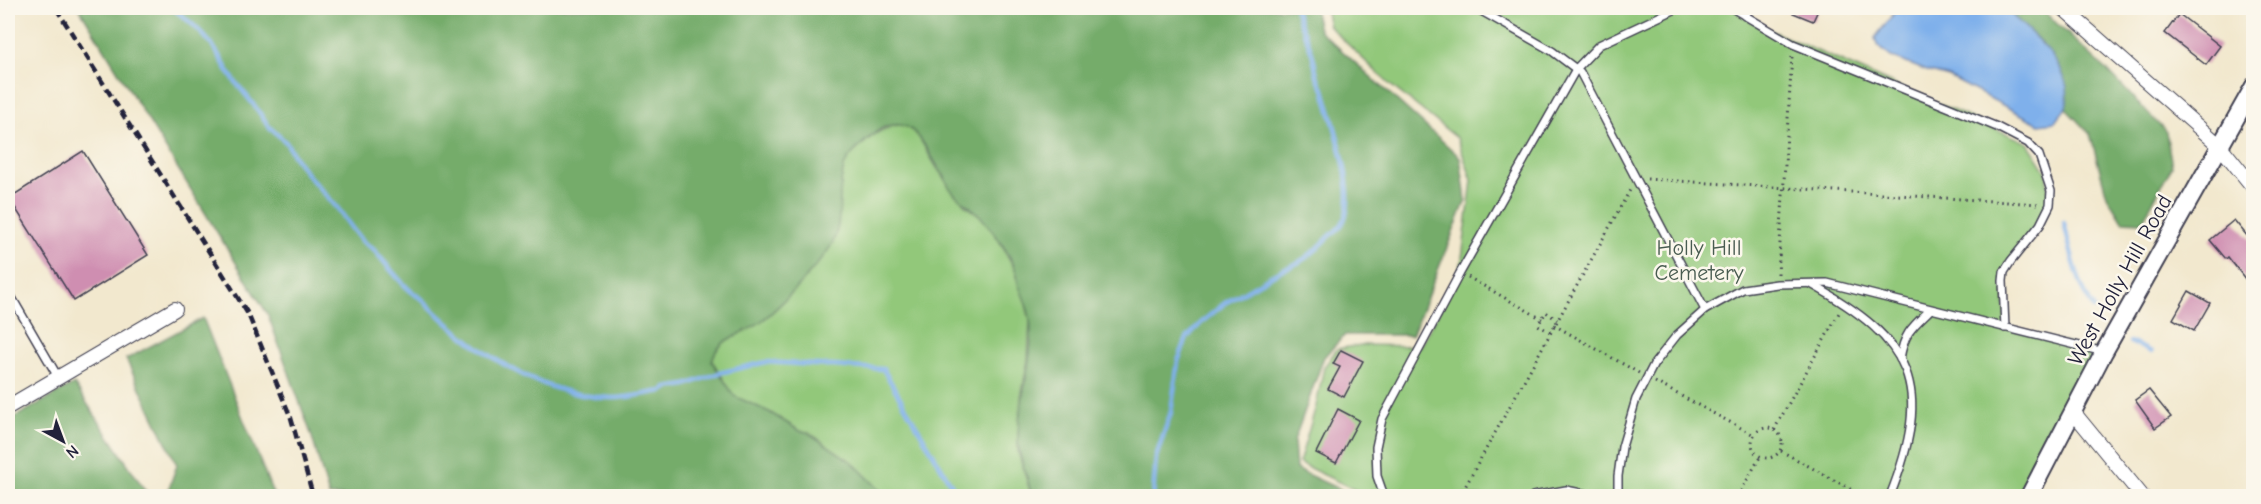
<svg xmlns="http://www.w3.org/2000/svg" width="2261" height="504" font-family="'Comic Neue',sans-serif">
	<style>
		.green { fill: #92c87a; stroke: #5a755a; stroke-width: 1.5 }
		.forest { fill: #75ac6a; stroke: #4c6752; stroke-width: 1.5 }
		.water { fill: #7fb0eb; stroke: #506993; stroke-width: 1.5 }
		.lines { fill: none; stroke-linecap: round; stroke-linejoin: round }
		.stream { stroke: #7fb0eb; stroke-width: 4.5 }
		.building { fill: #cf8eb1 }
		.service-casing { stroke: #414051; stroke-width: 10 }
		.minor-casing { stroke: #414051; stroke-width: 16 }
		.tertiary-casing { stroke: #414051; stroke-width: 20 }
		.path { stroke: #414051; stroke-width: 3; stroke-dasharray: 1.5 4.5; stroke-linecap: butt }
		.service { stroke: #fff; stroke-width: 7 }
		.minor { stroke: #fff; stroke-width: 14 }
		.tertiary { stroke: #fff; stroke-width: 16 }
		.rail { stroke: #22223b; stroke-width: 4.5; stroke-dasharray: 9 4.5; stroke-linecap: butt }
		.labels { text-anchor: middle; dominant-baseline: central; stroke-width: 5; stroke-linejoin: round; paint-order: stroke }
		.park-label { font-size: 22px; fill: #495c51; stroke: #fbf7ec }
		.street-label { font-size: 22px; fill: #22223b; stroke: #fbf7ec }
	</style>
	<rect width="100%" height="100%" fill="#fbf7ec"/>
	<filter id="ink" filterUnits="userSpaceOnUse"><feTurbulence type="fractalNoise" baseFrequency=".0167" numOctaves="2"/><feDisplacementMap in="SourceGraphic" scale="12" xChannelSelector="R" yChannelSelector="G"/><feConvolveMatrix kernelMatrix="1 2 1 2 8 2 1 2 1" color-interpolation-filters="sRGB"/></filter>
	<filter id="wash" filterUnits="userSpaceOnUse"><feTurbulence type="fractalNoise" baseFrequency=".008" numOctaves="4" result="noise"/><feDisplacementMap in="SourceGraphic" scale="24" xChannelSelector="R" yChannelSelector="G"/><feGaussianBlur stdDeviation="1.35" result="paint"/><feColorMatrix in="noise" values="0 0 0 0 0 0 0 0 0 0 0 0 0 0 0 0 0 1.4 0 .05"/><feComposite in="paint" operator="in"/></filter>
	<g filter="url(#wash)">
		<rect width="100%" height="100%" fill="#f2e8ce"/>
		<!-- green -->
		<g class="green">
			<path d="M1325 8H1732L1760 26 2028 143 2046 171 2050 205 2004 272 2005 328 2104 352 2029 496H1368L1299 463 1316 406 1324 367 1337 349 1361 345 1420 346 1460 273 1472 180 1457 138 1388 83 1329 26Z"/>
			<path d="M903 124 914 129 937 168 965 205 982 217 993 230 1016 271 1018 284 1022 289 1030 320 1028 360 1021 397 1018 437V452L1030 491 1037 493 1039 496H886L852 462 808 432 800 431 769 412 734 396 712 361C717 339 739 336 756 325 777 310 813 271 828 249 845 225 835 191 845 164 848 156 857 150 863 144 876 132 886 127 903 124Z"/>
		</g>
		<!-- forest -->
		<g class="forest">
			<path d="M79 8H1314L1319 30 1460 157 1466 200 1412 335H1345L1324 357 1294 441 1296 469 1354 496H1039L1037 493 1030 491C1028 473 1017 457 1018 438 1018 399 1035 358 1030 319 1028 307 1023 295 1018 284 1017 280 1018 275 1016 271 1010 253 993 231 981 217 970 204 949 196 945 177 928 157 918 114 885 127 877 130 870 137 863 143 857 149 849 156 845 164 835 190 846 225 829 249 814 270 777 311 756 325 739 336 717 339 712 361L734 396 769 412 800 431 807 432 852 462 886 496H329L311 434 268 315Z"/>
			<path d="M2004 8H2040L2105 68 2166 132 2172 166 2142 222 2122 221 2107 196 2090 134 2066 109 2067 96 2041 42Z"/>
			<path d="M203 318 274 496H166L177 465 126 359Z"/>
			<path d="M74 384 149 496H8V421Z"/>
		</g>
		<!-- water -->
		<path class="water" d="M1898 8H2004C2029 31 2077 68 2066 107 2064 112 2058 117 2055 122L2039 124 1949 77 1927 71 1891 57 1877 45 1875 38Z"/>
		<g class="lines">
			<!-- stream -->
			<g class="stream">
				<path d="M172 8C186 18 201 31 212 45 220 56 226 69 234 80 245 95 258 108 267 124 273 133 285 138 289 147 300 169 318 186 334 204 344 216 352 230 362 241 365 244 370 246 373 249 385 262 406 291 421 298 472 349 538 397 613 398 629 398 647 393 663 391L667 388 686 385 719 373 766 362 883 369 958 496"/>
				<path d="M2064 223C2071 253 2077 283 2094 309"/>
				<path d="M2130 342 2152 352"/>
				<path d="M1153 496 1156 457 1171 412 1178 361 1187 338 1203 321 1225 303 1283 269C1298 265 1315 252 1325 241 1330 235 1338 230 1342 224 1360 195 1332 122 1324 89 1315 79 1316 65 1312 53 1307 37 1299 24 1295 8"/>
			</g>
		</g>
		<g id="blocks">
			<!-- building -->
			<g class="building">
				<path d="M1781 8H1819L1813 21Z"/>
				<path d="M2179 14 2220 46 2206 65 2165 33Z"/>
				<path d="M83 151 148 255 74 301 9 198Z"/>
				<path d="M2234 220 2253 243V289L2228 257 2226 259 2210 240Z"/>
				<path d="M2189 291 2210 303 2194 331 2173 319Z"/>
				<path d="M1341 350 1363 361 1344 397 1328 389 1340 367 1333 364Z"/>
				<path d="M2149 390 2171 417 2155 428 2135 400Z"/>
				<path d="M1338 409 1359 420 1336 463 1316 453Z"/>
			</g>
		</g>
	</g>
	<g filter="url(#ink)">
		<use href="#blocks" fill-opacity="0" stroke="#414051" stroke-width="1.5"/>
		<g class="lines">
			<!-- service casing -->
			<g class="service-casing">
				<g id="service">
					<path d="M1476 8 1552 51 1580 72 1705 310"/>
					<path d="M1732 8 1793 44 1997 127 2028 143 2039 155 2051 191 2050 205 2040 225 2011 261 2004 272 2003 281 2005 328"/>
					<path d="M1745 16 1749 8"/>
					<path d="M1811 284C1913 341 1934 385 1890 496"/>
					<path d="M8 291 58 377"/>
					<path d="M1900 359C1904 333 1912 327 1930 310"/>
					<path d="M1384 496 1377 476 1376 447 1382 419 1460 273 1576 69 1599 45 1678 8"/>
					<path d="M1533 496 1566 490 1596 496"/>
					<path d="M1618 496V476L1622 447 1636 399 1654 364 1677 335 1705 310 1743 289 1777 284 1827 283 2104 352"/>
				</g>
			</g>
			<!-- minor casing -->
			<g class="minor-casing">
				<g id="minor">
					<path d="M2063 8 2220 146 2254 188"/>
					<path d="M8 407 175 309"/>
					<path d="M2074 413 2142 496"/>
				</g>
			</g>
			<!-- tertiary casing -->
			<g class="tertiary-casing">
				<path id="tertiary" d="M2029 496 2104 352 2254 86"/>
			</g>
			<!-- path -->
			<g class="path">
				<path d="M1647 179 2039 204"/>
				<path d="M1778 274 1792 56"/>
				<path d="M1468 277 1542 319"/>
				<path d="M1554 325 1639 373"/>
				<path d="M1550 332 1538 325 1546 312 1557 320"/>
				<path d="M1655 382 1754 435"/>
				<circle cx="1767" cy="443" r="15"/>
				<path d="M1774 430 1839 313"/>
				<path d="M1781 451 1863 496"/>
				<path d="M1460 496 1630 190"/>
				<path d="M1738 496 1760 457"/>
			</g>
			<!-- service -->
			<use href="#service" class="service"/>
			<!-- minor -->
			<use href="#minor" class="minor"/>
			<!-- tertiary -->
			<use href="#tertiary" class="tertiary"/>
			<!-- rail -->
			<path class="rail" d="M56 8 248 314 291 418 313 496"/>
		</g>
	</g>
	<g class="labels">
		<!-- park labels -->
		<g class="park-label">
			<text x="1699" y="248">Holly Hill<tspan x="1699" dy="25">Cemetery</tspan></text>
		</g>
		<!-- street labels -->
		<g class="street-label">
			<text transform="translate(2120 280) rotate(-61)">West Holly Hill Road</text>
		</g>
	</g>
	<!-- margin -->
	<rect width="2261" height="504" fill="none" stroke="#fbf7ec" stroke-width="30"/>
	<!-- north arrow -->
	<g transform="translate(63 441) rotate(139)" stroke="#fbf7ec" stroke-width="4.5" paint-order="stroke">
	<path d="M0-4.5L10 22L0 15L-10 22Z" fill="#22223b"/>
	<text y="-9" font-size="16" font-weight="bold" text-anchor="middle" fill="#22223b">N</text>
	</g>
</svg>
